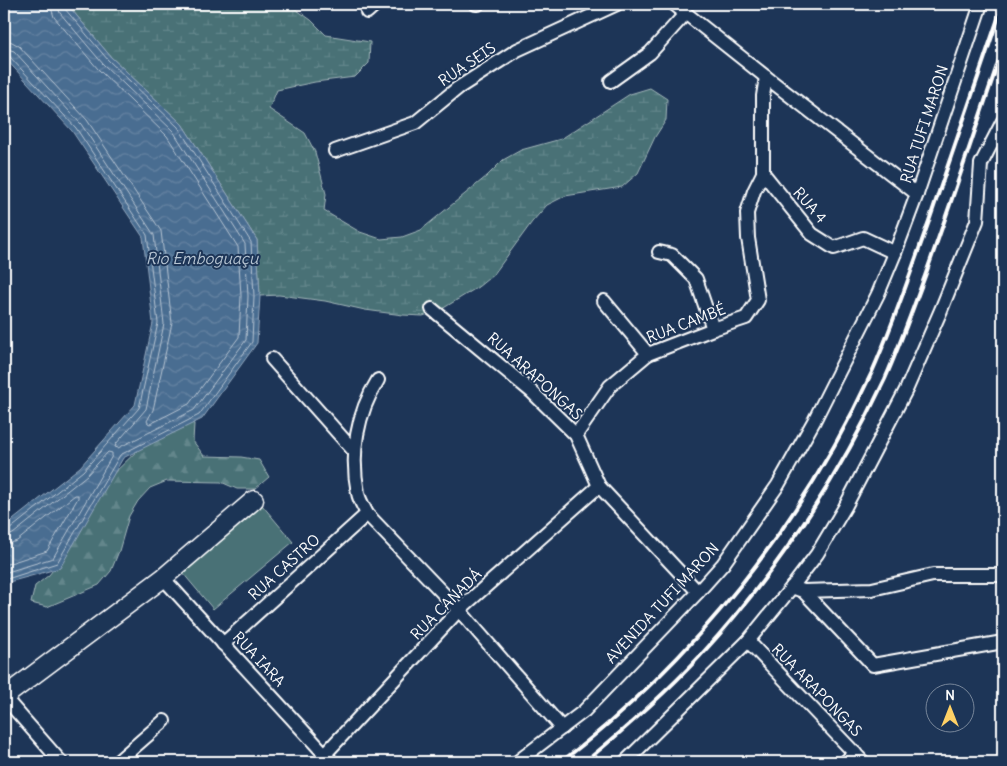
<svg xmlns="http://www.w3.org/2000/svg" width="1007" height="766" font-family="Delius,sans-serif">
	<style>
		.green { fill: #487176; stroke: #a4b8ba }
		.forest { fill: url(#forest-firs); stroke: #a4b8ba }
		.wetland { fill: url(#wetland-marsh); stroke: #a4b8ba }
		.water { fill: url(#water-waves); stroke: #92a7bd }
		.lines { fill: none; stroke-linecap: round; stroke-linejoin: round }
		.shore { stroke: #b7c5d3; stroke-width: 1 }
		.street-casing { stroke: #fff; stroke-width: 16 }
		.secondary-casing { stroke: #fff; stroke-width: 21 }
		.street { stroke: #1d3557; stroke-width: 12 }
		.secondary { stroke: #1d3557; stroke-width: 18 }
		.rail { stroke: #fff; stroke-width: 4 }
		.labels { text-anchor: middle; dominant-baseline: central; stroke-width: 4; stroke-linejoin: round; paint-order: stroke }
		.street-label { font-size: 15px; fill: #fff; stroke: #1d3557 }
		.water-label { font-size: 16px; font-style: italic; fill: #b7c5d3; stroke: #1d3557 }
	</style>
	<defs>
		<pattern id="forest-firs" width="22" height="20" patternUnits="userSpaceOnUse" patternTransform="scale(1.25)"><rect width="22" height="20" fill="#487176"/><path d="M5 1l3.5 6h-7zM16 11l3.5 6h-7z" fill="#63868b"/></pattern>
		<pattern id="wetland-marsh" width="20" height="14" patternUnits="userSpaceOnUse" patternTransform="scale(1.25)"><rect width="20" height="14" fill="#487176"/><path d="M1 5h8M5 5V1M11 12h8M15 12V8" fill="none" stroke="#63868b"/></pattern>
		<pattern id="water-waves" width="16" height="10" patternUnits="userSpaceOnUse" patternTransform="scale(1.25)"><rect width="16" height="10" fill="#4a6d91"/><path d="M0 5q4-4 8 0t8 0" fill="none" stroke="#6583a2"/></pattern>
	</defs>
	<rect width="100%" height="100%" fill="#1d3557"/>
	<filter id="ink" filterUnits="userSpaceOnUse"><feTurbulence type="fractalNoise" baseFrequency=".02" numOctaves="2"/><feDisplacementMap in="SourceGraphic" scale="10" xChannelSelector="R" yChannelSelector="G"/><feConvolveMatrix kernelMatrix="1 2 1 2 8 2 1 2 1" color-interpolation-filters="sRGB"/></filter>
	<g filter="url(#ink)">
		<!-- green -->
		<path class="green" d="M262 505 293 542 213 609 182 572Z"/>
		<!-- forest -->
		<path class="forest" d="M175 418 194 424 193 441 204 456 241 457 259 460 269 477 255 489H237L221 482 167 481 150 488 138 501 129 516 119 551 111 571 99 585 47 607 31 603 35 586 49 575 60 561 107 480 148 440Z"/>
		<!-- wetland -->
		<path class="wetland" d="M67 4H293L294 8 311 20 326 35 370 42 369 63 355 77 315 82 277 90 269 109 305 133 315 152 326 194 324 211 360 232 381 239 402 237 421 230 487 176 503 160 521 150 561 139 630 94 650 88 667 99 666 120 655 137 638 173 622 187 565 196 547 205 532 222 494 274 478 287 442 309 423 316 403 315 365 310 325 301 279 295 260 296 257 240 182 124 111 57Z"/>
		<!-- water -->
		<path class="water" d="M4 4H67L111 57 182 124 257 240 260 296 257 343 202 419 123 458 60 568 9 582 4 586V527L80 467 135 405 153 323 143 237 72 131 4 57Z"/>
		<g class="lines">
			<!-- shore -->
			<g class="shore">
				<path d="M4 40 12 42 19 46 87 120 161 231 172 323 153 410 147 421 148 423 150 424 189 404 239 337 241 296 238 247 167 136 98 69 54 17 50 4"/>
				<path d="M4 48 14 51 81 124 154 235 164 324 146 409 116 444 115 447 118 448 194 410 246 340 248 296 245 244 173 131 103 64 60 13 57 4"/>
				<path d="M4 54 9 56 76 128 147 235 158 323 139 408 83 471 9 530 4 531"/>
				<path d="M4 537 13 534 87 475 108 452 112 453V456L53 558 4 573"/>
				<path d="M4 545 17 541 75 495H78V498L47 551 4 565"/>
				<path d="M4 580 57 563 120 455 199 415 252 342 254 296 251 242 178 127 108 60 65 9 63 4"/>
			</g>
			<!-- street casing -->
			<g class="street-casing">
				<g id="street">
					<path d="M476 4H478"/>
					<path d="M674 4 766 77 917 194"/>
					<path d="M367 12 376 4"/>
					<path d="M611 81 650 53 686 13"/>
					<path d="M335 151 415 123 458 88 517 50 617 4"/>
					<path d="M763 173 812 234 834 248 863 238 895 253"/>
					<path d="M659 252 672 255 696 279 713 329"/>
					<path d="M604 301 648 354"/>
					<path d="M432 309 532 392 576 435 599 486 698 592"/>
					<path d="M272 359 354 451"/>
					<path d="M378 380C357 413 350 454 358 493 359 500 364 507 367 514L459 610 562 728"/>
					<path d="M576 435 610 386 648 354 713 329 746 318 758 300 748 238 747 213 754 191 763 173V96L766 77"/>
					<path d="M163 578 332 762"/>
					<path d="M792 587 803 591 873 665 1003 642"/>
					<path d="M803 591 872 589 933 575H1003"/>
					<path d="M748 641 863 762"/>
					<path d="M223 644 367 514"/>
					<path d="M4 697 61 762"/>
					<path d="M325 754 459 610 599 486"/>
					<path d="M117 762 164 721"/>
					<path d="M517 762 584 711 698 592 723 564 778 485 814 421 878 294 895 253 917 194 981 4"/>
					<path d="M625 762 748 641 792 587 817 554 845 507 907 388 941 310 977 221 981 164 1003 121"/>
					<path d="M845 762 855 753"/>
				</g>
			</g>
			<!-- secondary casing -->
			<g class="secondary-casing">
				<path id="secondary" d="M4 697 163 578 254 500"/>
			</g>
			<!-- street -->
			<use href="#street" class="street"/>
			<!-- secondary -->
			<use href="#secondary" class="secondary"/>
			<!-- rail -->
			<g class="rail">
				<path d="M561 762C694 660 801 525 872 372 894 323 911 271 929 221 954 149 978 76 1003 4"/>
				<path d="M585 762C625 729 665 694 700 656 775 574 838 479 885 379 900 345 912 311 925 276 952 201 977 124 1003 48"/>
			</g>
		</g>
	</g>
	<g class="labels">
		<!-- street labels -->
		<g class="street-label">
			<text transform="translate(467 64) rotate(-34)">RUA SEIS</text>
			<text transform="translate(924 124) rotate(-72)">RUA TUFI MARON</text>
			<text transform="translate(810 205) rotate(49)">RUA 4</text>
			<text transform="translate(686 323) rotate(-21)">RUA CAMBÉ</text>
			<text transform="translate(535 376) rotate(42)">RUA ARAPONGAS</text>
			<text transform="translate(284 567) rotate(-42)">RUA CASTRO</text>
			<text transform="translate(662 603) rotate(-47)">AVENIDA TUFI MARON</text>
			<text transform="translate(446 604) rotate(-45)">RUA CANADÁ</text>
			<text transform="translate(259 659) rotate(47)">RUA IARA</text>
			<text transform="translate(817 690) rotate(46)">RUA ARAPONGAS</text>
		</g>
		<!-- water labels -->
		<g class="water-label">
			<text x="202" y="258">Rio Emboguaçu</text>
		</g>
	</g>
	<!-- margin -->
	<rect width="1007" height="766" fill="none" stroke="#1d3557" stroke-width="20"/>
	<rect x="10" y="10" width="987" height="746" fill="none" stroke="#fff" stroke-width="2" filter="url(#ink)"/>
	<!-- north arrow -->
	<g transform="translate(950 708)"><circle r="24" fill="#1d3557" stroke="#77869a"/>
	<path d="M0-4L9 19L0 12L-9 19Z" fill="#ffd166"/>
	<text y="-8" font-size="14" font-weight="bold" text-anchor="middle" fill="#ffffff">N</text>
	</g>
</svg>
